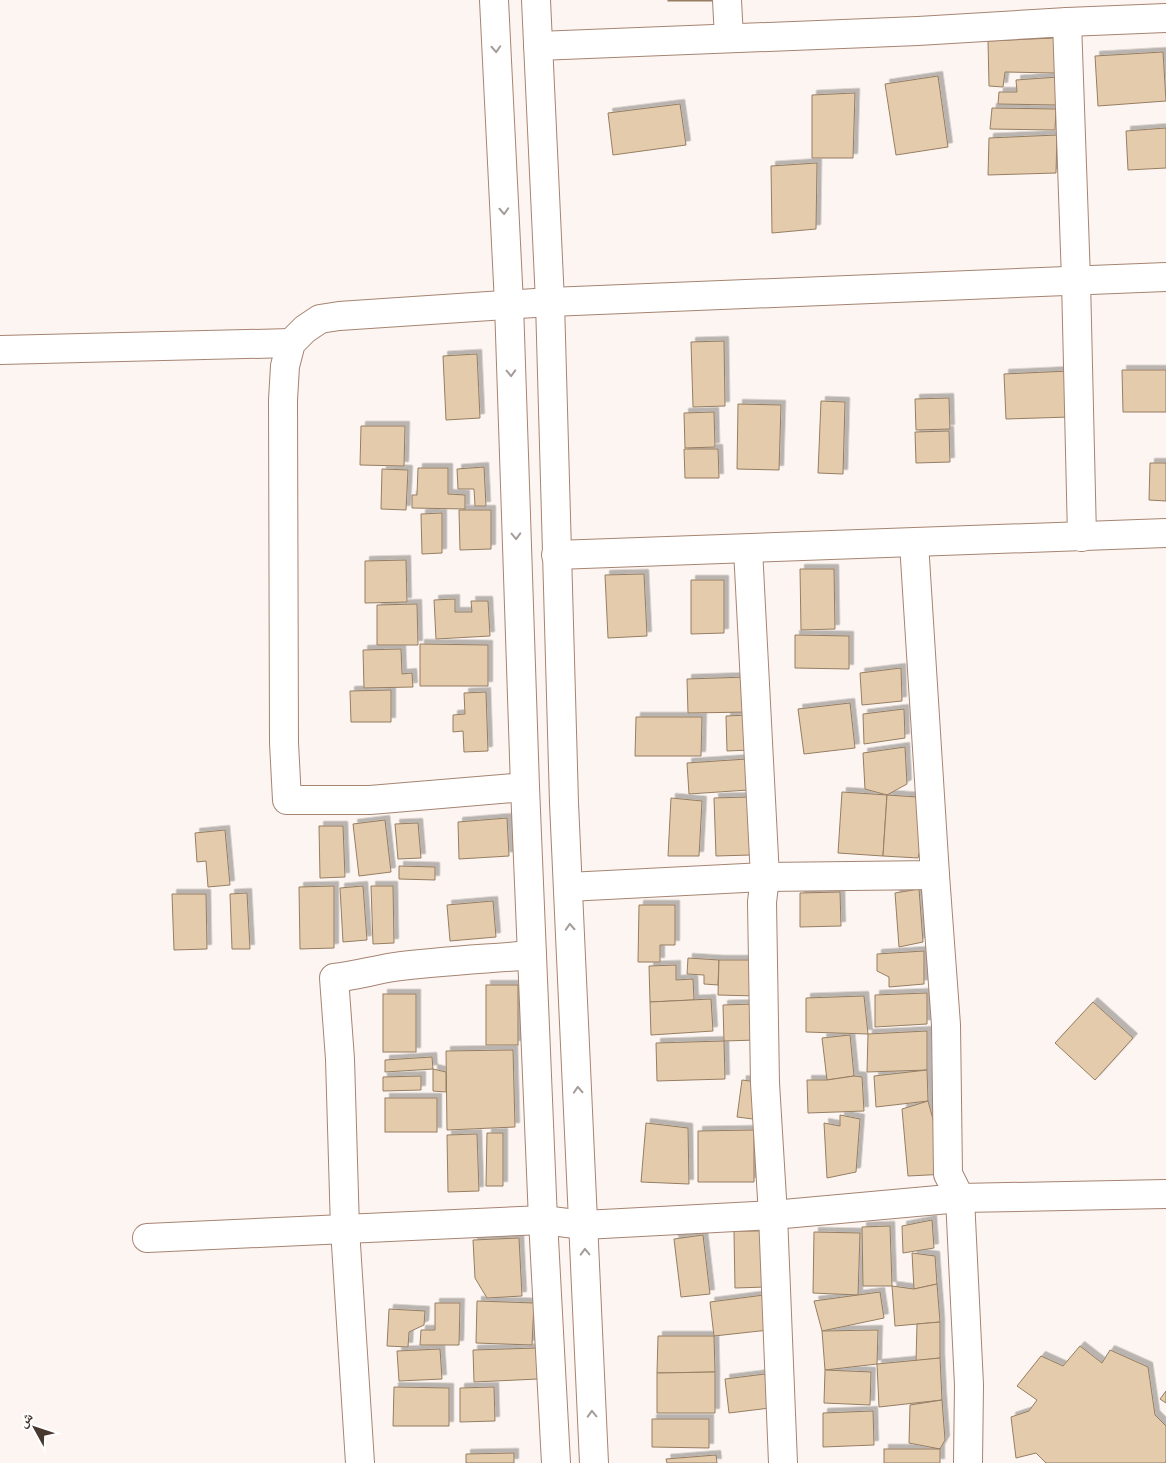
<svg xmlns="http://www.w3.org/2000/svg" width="1166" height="1463" font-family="'Noto Sans','Noto Naskh Arabic',sans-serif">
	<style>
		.building { fill: #e4cbac; stroke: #957e62; filter: url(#shadow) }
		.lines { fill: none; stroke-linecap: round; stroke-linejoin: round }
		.street-casing { stroke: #a68472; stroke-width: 30 }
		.secondary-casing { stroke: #a68472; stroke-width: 30 }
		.street { stroke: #fff; stroke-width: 28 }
		.secondary { stroke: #fff; stroke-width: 28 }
		.oneway { stroke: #a39c98 }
	</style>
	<defs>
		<filter id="shadow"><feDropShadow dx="4.5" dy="-4.5" stdDeviation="0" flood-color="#0004"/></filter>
	</defs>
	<rect width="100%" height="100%" fill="#fdf5f1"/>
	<!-- building -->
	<g class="building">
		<rect x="668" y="0" width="48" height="1"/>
		<path d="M1054 38 1055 73 1005 72 1003 87 989 86 988 41Z"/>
		<path d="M1163 52 1166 101 1098 106 1095 56Z"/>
		<path d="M938 76 948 147 896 155 885 84Z"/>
		<path d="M1058 77 1057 105 998 104 999 92H1017L1016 80Z"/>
		<path d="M855 93 853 158H812V95Z"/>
		<path d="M680 104 686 145 613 155 608 113Z"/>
		<path d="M992 108 1056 109 1055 130 990 129Z"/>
		<path d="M1166 128V168L1128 170 1126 131Z"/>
		<path d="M1057 135 1056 173 988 175 989 138Z"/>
		<path d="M817 163 816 229 772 233 771 166Z"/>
		<path d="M724 341 725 406 693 407 691 342Z"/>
		<path d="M477 354 480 418 446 420 443 356Z"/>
		<path d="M1122 370H1166V412H1123Z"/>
		<path d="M1069 371 1070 417 1006 419 1004 374Z"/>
		<path d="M949 398 950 429 916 430 915 399Z"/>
		<path d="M821 401 845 402 843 474 818 473Z"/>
		<path d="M738 404 781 405 779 470 737 469Z"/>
		<path d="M714 412 715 447 685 448 684 413Z"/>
		<path d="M361 426H405L404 466 360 465Z"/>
		<path d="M949 431 950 462 916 463 915 432Z"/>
		<path d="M684 449H718L719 478H685Z"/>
		<path d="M1150 463H1166V501L1149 500Z"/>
		<path d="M484 467 486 506H475L474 489H458L457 469Z"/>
		<path d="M418 468H448V494L465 495V509L412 508V495H417Z"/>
		<path d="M382 469 408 470 406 510 381 509Z"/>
		<path d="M459 510H491V549L460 550Z"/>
		<path d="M442 513V553L422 554 421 514Z"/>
		<path d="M406 560 407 602 365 603V561Z"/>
		<path d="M800 569H834L835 629 801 630Z"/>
		<path d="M644 574 647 636 608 638 605 575Z"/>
		<path d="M691 580H724V633L691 634Z"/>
		<path d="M455 599V612H472L471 601H488L490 636 436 639 434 600Z"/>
		<path d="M417 604 418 645H377V605Z"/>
		<path d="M795 635 849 636V669L795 668Z"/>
		<path d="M420 644 488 645V686H420Z"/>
		<path d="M401 649 402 674 412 673 413 687 364 688 363 650Z"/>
		<path d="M901 668 902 701 862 705 860 673Z"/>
		<path d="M748 677 749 712 688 713 687 679Z"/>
		<path d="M391 690V722H351L350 691Z"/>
		<path d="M486 692 488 751 464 752 463 731 453 732V715L465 714 464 693Z"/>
		<path d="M850 703 855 748 804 754 798 709Z"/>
		<path d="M904 709 905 738 864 744 863 714Z"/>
		<path d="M749 715 750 750 727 751 726 716Z"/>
		<path d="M636 717H702L701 756H635Z"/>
		<path d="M905 747 907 784 887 795 865 789 863 753Z"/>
		<path d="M747 759 748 790 689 794 687 763Z"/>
		<path d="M842 792 887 795 883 856 838 853Z"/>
		<path d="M887 795 932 798 918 858 883 856Z"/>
		<path d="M749 797 751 855 716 856 714 798Z"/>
		<path d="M671 798 702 801 699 856H668Z"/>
		<path d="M507 818 509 856 459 859 458 822Z"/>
		<path d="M385 820 391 872 359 876 353 824Z"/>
		<path d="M418 823 421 858 398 859 395 824Z"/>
		<path d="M319 826H343L345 877 320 878Z"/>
		<path d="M225 830 230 885 208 887 206 861 197 862 195 833Z"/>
		<path d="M399 866 435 867V880L399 879Z"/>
		<path d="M334 886V948L300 949 299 887Z"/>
		<path d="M363 886 367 940 343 942 340 888Z"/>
		<path d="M371 886H393L394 943 373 944Z"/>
		<path d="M919 889 923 942 899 947 895 893Z"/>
		<path d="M840 892 841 926 800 927V893Z"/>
		<path d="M247 893 250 949H232L230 894Z"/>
		<path d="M172 894H206L207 949 174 950Z"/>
		<path d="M493 901 496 937 450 941 447 905Z"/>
		<path d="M639 905H675V945H660V962H638Z"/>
		<path d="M924 951V984L889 987V977L877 971V954Z"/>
		<path d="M688 958 719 960 718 985 704 984V975L687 974Z"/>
		<path d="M719 960H756V996L718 995Z"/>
		<path d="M676 965V980L693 979 694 1000 650 1002 649 966Z"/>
		<rect x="486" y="985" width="32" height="60"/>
		<path d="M927 993V1024L875 1027V995Z"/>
		<rect x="383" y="994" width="33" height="58"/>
		<path d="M864 996 868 1034 806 1032V998Z"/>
		<path d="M711 999 713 1031 651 1035 650 1002Z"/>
		<path d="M1093 1002 1133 1038 1095 1080 1055 1043Z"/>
		<path d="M756 1004 757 1040 724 1041 723 1005Z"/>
		<path d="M927 1031V1070L867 1072 868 1034Z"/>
		<path d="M850 1035 854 1076 827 1080 822 1038Z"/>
		<path d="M724 1041 725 1079 657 1081 656 1043Z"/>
		<path d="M513 1050 515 1127 447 1130 446 1051Z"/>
		<path d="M432 1057 433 1069 385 1072V1060Z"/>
		<path d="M433 1069 446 1072V1092L433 1091Z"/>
		<path d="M927 1070 928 1101 876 1107 874 1076Z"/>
		<path d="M421 1076V1090L383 1091V1077Z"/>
		<path d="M854 1076 862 1077 864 1111 808 1113 807 1080H827Z"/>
		<path d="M742 1080 765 1083 761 1120 737 1117Z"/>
		<rect x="385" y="1098" width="52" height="34"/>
		<path d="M928 1101 948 1174 908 1176 902 1109Z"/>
		<path d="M840 1115 860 1119 856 1172 827 1178 824 1123 840 1126Z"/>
		<path d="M646 1123 688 1128 689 1184 641 1182Z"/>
		<path d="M754 1130V1182H698V1131Z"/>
		<path d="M487 1133H503V1186H486Z"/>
		<path d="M477 1134 479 1191 448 1192 447 1135Z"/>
		<path d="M932 1220 934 1248 903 1253 902 1226Z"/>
		<path d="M890 1226 892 1286H863L862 1227Z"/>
		<path d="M734 1231H766V1287L735 1288Z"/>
		<path d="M814 1232 860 1233 858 1295 813 1293Z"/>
		<path d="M703 1235 710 1294 681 1297 674 1239Z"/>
		<path d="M519 1238 522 1296 487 1298 475 1278 473 1240Z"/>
		<path d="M912 1253 935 1256 937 1284 914 1289Z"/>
		<path d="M937 1284 940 1322 895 1326 892 1286 914 1289Z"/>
		<path d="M880 1292 884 1318 822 1331 814 1301Z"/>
		<path d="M764 1295 769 1330 714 1336 710 1302Z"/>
		<path d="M477 1301 534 1303 532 1345 476 1343Z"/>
		<path d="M435 1303H460L459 1345H420L421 1330H435Z"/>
		<path d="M389 1309 425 1311 424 1325 409 1332 408 1347 387 1346Z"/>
		<path d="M940 1322V1358L916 1361 917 1324Z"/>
		<path d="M878 1330 877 1364 825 1370 822 1331Z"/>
		<path d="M658 1336H714L715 1372 657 1373Z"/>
		<path d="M1080 1346 1102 1363 1110 1350 1148 1367 1155 1415 1166 1426V1461L1165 1463H1046L1036 1453 1016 1458 1011 1417 1029 1411 1037 1400 1017 1386 1041 1356 1063 1366Z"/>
		<path d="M537 1348 538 1379 474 1382 473 1350Z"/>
		<path d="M440 1349 442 1379 399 1381 397 1351Z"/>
		<path d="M940 1358 942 1400 879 1407 877 1364Z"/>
		<path d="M825 1370 871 1372 870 1405 824 1403Z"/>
		<path d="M715 1372V1413H657V1373Z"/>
		<path d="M765 1374 770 1408 729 1413 725 1379Z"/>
		<path d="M394 1387 449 1388V1426H393Z"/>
		<path d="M494 1387 495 1421 460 1422V1388Z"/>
		<path d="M1166 1391V1403L1160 1399Z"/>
		<path d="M942 1400 945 1440 940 1449 909 1443 910 1405Z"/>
		<path d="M873 1411 874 1445 823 1447V1413Z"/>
		<path d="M652 1419H709V1448L652 1447Z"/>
		<rect x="884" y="1449" width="56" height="14"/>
		<path d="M514 1453V1463H466V1454Z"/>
		<path d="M716 1455 717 1463H667L666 1459Z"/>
	</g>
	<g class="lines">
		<!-- street casing -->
		<g class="street-casing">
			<g id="street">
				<path d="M727 0 729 38"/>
				<path d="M1067 22 1076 280 1082 537"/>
				<path d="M538 46 918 31 1067 22 1166 18"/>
				<path d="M0 350 291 343"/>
				<path d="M748 549 765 877 762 902 765 1083 773 1215 783 1463"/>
				<path d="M556 555 1166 533"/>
				<path d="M525 787 370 800H287L284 743 283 400 285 366 291 343 305 329 320 319 339 316 550 302 1166 277"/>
				<path d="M935 875 946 1025 948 1174 960 1198 969 1385 968 1463"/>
				<path d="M568 887 765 877 935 875 914 543"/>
				<path d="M147 1238 543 1220 584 1225 773 1215 960 1198 1166 1194"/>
				<path d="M360 1463 345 1229 340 1059 334 978C354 976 374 970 394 967 440 961 486 959 532 955"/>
			</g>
		</g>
		<!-- secondary casing -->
		<g class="secondary-casing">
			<g id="secondary">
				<path d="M494 0 509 304 525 787 543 1220 556 1463"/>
				<path d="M536 0 550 302 564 803 594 1463"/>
			</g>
		</g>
		<!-- street -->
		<use href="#street" class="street"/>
		<!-- secondary -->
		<use href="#secondary" class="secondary"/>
	</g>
	<!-- one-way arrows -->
	<defs><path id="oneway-chevron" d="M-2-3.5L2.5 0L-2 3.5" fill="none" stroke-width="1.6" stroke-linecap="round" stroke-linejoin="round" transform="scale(1.25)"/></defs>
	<g class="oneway">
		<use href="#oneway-chevron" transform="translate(496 49) rotate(87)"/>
		<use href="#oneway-chevron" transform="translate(504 211) rotate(87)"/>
		<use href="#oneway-chevron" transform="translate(511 373) rotate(88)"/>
		<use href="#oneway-chevron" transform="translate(516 536) rotate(88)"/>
		<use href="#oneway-chevron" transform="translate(570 927) rotate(-93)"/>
		<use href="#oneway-chevron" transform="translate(578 1090) rotate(-93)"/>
		<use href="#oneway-chevron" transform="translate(585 1252) rotate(-92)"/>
		<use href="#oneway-chevron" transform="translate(592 1414) rotate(-92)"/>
	</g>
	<!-- north arrow -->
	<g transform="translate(35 1428) rotate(310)" stroke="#ffffff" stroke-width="4" paint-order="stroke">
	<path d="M0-4L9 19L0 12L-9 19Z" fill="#473830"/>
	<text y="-8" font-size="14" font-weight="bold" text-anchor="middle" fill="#473830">ش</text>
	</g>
</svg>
